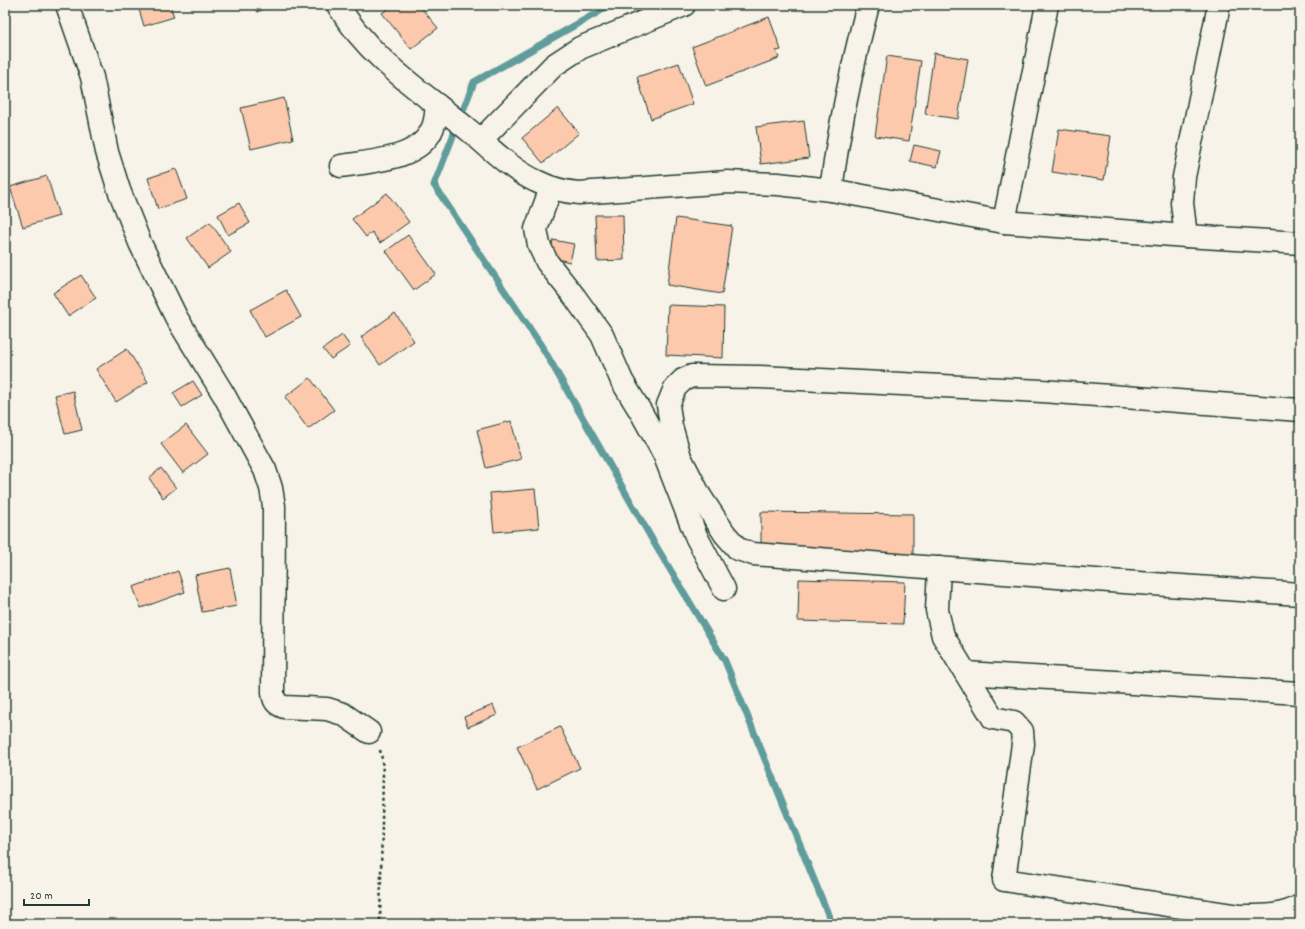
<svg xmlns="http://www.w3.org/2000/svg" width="1305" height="929" font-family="Dekko,sans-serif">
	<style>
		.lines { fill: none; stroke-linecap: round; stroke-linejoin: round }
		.stream { stroke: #5f9c9b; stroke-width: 7 }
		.building { fill: #fcc9ad; stroke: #1f3d34 }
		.minor-casing { stroke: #1f3d34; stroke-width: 25 }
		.path { stroke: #1f3d34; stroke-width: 2.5; stroke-dasharray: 3 3; stroke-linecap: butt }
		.minor { stroke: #f7f3e8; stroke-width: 22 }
	</style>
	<rect width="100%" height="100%" fill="#f7f3e8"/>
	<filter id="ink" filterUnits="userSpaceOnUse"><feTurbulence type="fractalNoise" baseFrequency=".025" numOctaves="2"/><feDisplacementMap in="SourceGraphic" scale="8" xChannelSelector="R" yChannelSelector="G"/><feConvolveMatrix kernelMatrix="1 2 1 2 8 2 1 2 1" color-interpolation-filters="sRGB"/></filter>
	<g filter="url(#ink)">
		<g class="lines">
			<!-- stream -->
			<path class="stream" d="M611 5 474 82 434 185 544 350 653 541 725 661 832 924"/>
		</g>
		<!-- building -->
		<g class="building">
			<path d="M141 5H170L174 17 144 26 138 6Z"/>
			<path d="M253 5H273L257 12Z"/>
			<path d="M393 5H419L438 28 411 49 382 13Z"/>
			<path d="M769 17 781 50 776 51 779 58 706 86 692 47Z"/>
			<path d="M934 53 968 59 958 119 925 114Z"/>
			<path d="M887 56 921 61 909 141 875 136Z"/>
			<path d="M679 63 693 104 651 119 637 77Z"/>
			<path d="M284 98 293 139 251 149 241 108Z"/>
			<path d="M558 108 579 133 543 163 522 138Z"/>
			<path d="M804 121 809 158 761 164 756 127Z"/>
			<path d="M1059 129 1111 136 1104 180 1052 172Z"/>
			<path d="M914 145 941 151 937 167 910 161Z"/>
			<path d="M176 169 187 199 158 209 148 178Z"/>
			<path d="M47 176 59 216 23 227 10 187Z"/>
			<path d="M387 193 409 222 380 243 372 232 366 237 352 219Z"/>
			<path d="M239 203 250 223 228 235 218 215Z"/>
			<path d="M595 215H623L624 260 597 261Z"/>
			<path d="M676 218 732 226 722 294 667 285Z"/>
			<path d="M210 222 231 252 208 268 187 238Z"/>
			<path d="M408 235 436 274 414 290 386 251Z"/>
			<path d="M553 240 574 244 570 262 549 257Z"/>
			<path d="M81 275 96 298 68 316 53 293Z"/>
			<path d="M286 290 301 317 265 337 250 310Z"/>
			<path d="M668 305 724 307 723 358 666 355Z"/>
			<path d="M395 313 414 341 380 365 361 337Z"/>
			<path d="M342 335 350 346 331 359 323 349Z"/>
			<path d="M127 349 148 382 116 402 96 369Z"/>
			<path d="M310 378 334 410 308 429 285 397Z"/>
			<path d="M193 381 202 395 182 407 173 393Z"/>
			<path d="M73 391 82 430 65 434 55 395Z"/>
			<path d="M511 421 521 459 486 468 477 430Z"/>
			<path d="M186 425 208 454 183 473 161 444Z"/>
			<path d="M161 468 176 488 163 498 149 478Z"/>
			<path d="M535 489 539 528 494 532 490 493Z"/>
			<path d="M761 512 913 514V556L761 554Z"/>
			<path d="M230 568 237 606 202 612 195 575Z"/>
			<path d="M178 571 185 592 141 608 133 587Z"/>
			<path d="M799 579 905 582 903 624 798 621Z"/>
			<path d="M493 705 497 715 468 727 464 717Z"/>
			<path d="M560 727 580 768 537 789 517 747Z"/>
		</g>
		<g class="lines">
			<!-- minor casing -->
			<g class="minor-casing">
				<g id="minor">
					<path d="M67 5 92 77 107 152 119 190 140 243 176 317 224 395 265 470 271 488 274 506 273 693C274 701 276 704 284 707L327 709 343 714 369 732"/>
					<path d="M338 5C369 59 424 93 471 132 491 149 512 170 536 181 550 188 564 192 579 193L727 182 778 184 831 190 1004 222 1186 236 1300 243"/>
					<path d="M481 140 554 65 580 48 684 5"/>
					<path d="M341 166C371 161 421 160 433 127 436 120 436 112 437 105"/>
					<path d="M551 188 536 229 539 245 547 262 574 296 602 335 622 381 642 414 664 454 696 536 724 589"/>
					<path d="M831 190C839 128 852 66 868 5"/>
					<path d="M1004 222 1047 5"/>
					<path d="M1186 236 1182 203 1184 177 1219 5"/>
					<path d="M1300 410 1042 391 760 377 692 376 683 380 675 388 668 405 671 426 680 457 700 496 725 534 738 549 753 554 1109 581 1300 594"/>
					<path d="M939 568 937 610 943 636 993 718 1014 722 1022 731 1023 744 1004 880 1240 916C1260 916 1283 917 1300 906"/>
					<path d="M966 673 1300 693"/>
				</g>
			</g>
			<!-- path -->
			<path class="path" d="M380 750 382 759 383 773 380 924"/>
			<!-- minor -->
			<use href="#minor" class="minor"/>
		</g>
	</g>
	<!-- margin -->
	<rect width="1305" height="929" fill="none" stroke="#f7f3e8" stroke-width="20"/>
	<rect x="10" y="10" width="1285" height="909" fill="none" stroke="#1f3d34" stroke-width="1.5" filter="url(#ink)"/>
	<!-- scale -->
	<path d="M24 899v6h65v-6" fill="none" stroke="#1f3d34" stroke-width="2"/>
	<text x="30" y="899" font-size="12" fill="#1f3d34" stroke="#f7f3e8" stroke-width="3" paint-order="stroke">20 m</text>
</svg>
